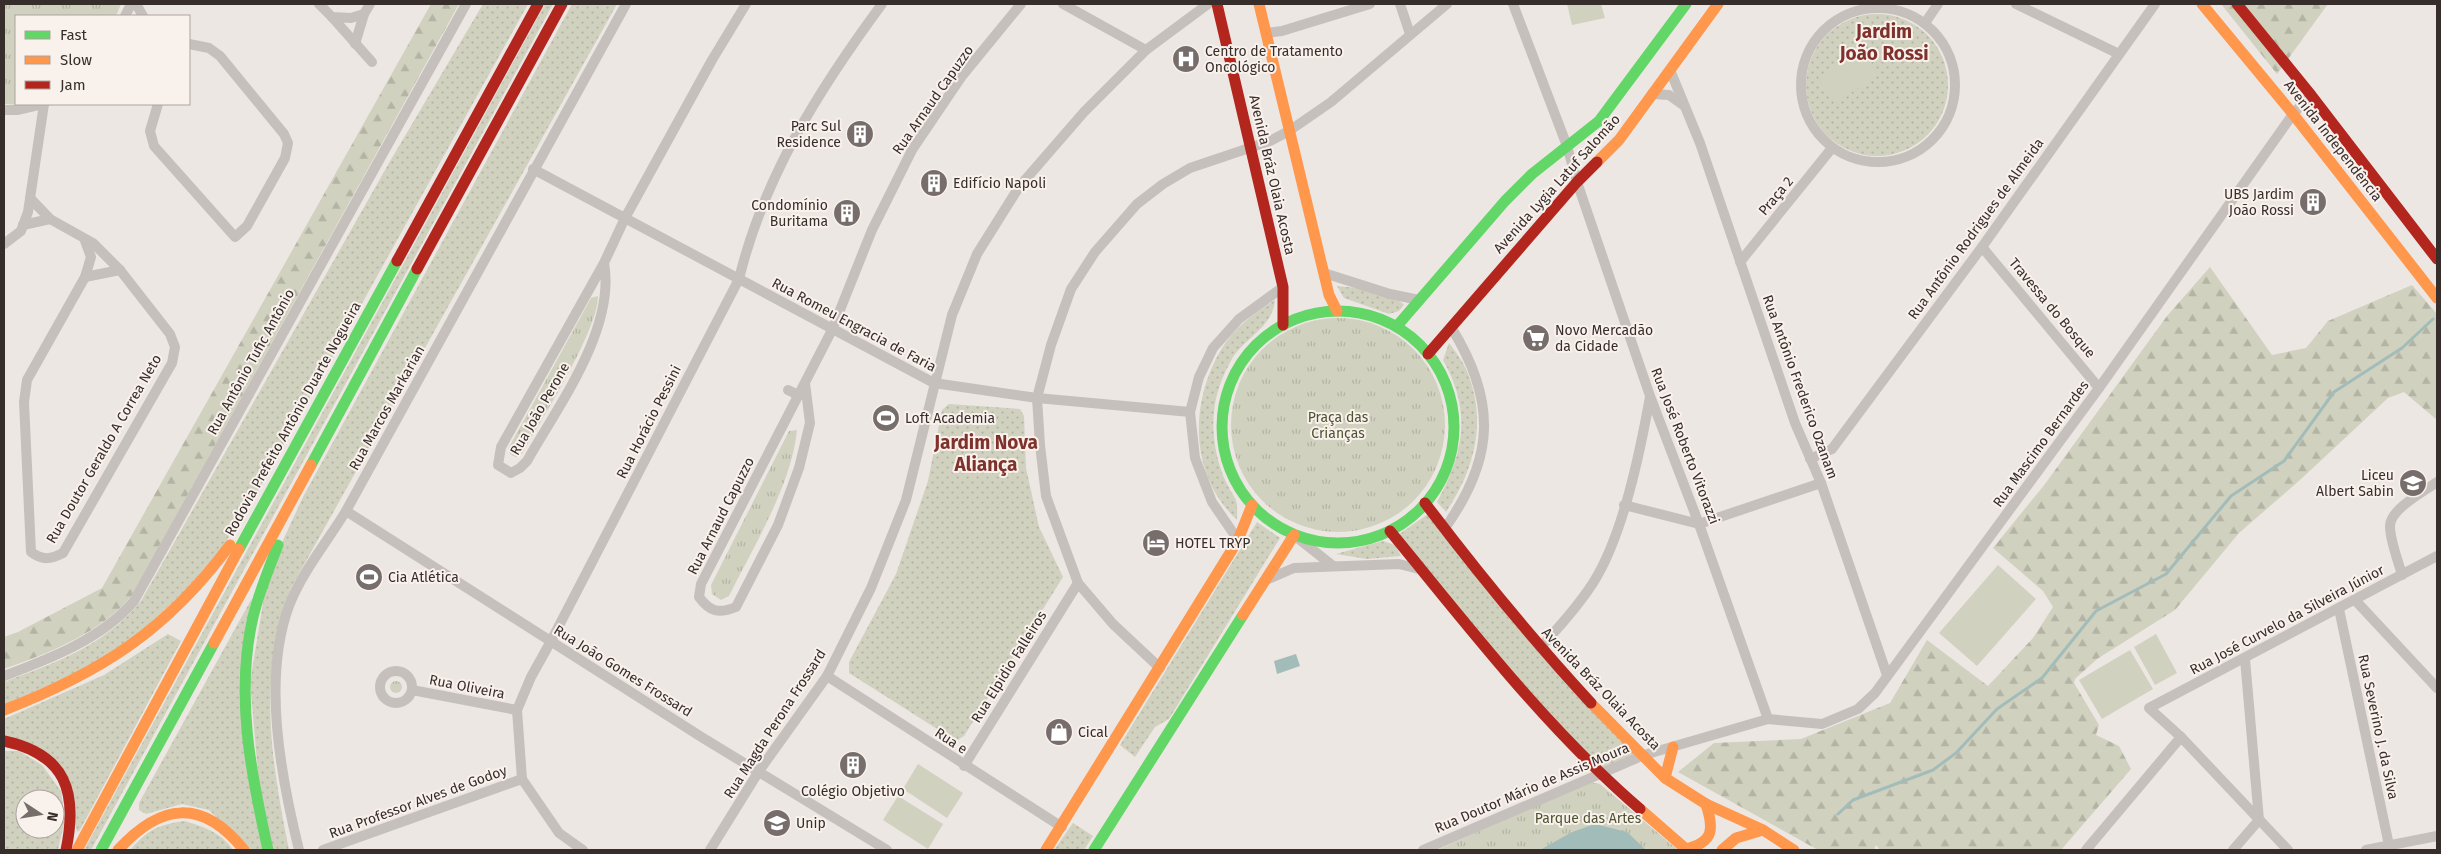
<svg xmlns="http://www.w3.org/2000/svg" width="2441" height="854" font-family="'Fira Sans',sans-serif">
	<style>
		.grass { fill: url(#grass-dots); fill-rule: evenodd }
		.forest { fill: url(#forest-firs) }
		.park { fill: url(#park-tufts) }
		.garden { fill: #d1d1bf }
		.water { fill: #a2bdb9 }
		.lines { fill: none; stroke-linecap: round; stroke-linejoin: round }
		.stream { stroke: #a2bdb9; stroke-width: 3 }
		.street { stroke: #c6c0bd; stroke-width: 10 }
		.fast { stroke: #63d668; stroke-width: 11 }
		.slow { stroke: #ff974d; stroke-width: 11 }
		.jam { stroke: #b3261e; stroke-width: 11 }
		.labels { text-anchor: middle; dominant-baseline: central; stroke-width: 4; stroke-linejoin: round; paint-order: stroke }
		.poi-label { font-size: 14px; fill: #372d2b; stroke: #f9f1ec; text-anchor: start }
		.street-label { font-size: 14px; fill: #372d2b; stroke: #f9f1ec }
		.park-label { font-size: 14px; fill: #4d5331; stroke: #f9f1ec }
		.district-label { font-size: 19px; font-weight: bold; fill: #7f312b; stroke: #f9f1ec }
	</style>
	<defs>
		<pattern id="grass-dots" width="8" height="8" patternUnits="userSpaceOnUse" patternTransform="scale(1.25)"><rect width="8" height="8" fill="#d1d1bf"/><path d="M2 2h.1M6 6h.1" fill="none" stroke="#b4b4a4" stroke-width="1.8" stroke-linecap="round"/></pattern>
		<pattern id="forest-firs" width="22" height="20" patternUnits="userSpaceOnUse" patternTransform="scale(1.25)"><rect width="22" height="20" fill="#d1d1bf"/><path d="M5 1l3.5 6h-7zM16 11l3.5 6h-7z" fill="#b4b4a4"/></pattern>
		<pattern id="park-tufts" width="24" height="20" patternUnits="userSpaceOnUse" patternTransform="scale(1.25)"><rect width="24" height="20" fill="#d1d1bf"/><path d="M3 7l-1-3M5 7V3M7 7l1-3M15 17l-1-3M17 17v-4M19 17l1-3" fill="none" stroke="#b4b4a4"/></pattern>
	</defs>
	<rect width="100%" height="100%" fill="#ede7e4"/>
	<!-- grass -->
	<g class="grass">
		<path d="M483 4H528L258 491 216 557 200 577 117 654 4 706V682C57 662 104 646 141 601L389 163Z"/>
		<path d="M545 4H553L91 850H84Z"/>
		<path d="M572 4H617L291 588C257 677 271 760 289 850H271L261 807 250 682 266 585 284 538 303 497Z"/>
		<circle cx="1877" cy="85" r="71"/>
		<path d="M1337 286C1358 288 1389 290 1404 305L1399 311 1389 314 1344 298Z"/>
		<path d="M1275 300C1273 326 1247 337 1233 357 1228 366 1222 378 1219 388 1209 417 1213 454 1226 482 1236 502 1238 496 1237 520 1189 475 1189 402 1222 348 1234 328 1256 312 1275 300Z"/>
		<path d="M1449 343C1455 351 1462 360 1466 369 1488 419 1475 469 1446 512L1437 502C1464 453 1472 411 1443 360Z"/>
		<path d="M949 404 1020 409 1024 416 1026 468 1039 527 1063 577 964 736 956 741 849 673V662L896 574 928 481 942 410Z"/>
		<path d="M1431 512 1457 545 1644 755 1598 773 1398 535Z"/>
		<path d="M1257 522 1280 538 1169 719 1155 727 1135 757 1120 745Z"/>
		<path d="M1383 541 1395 545 1401 556 1367 559 1336 554Z"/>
		<path d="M252 598 243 648 263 850H249L209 810 182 804 146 814 139 810V803Z"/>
		<path d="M168 634 181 641 80 830 77 832 65 774 4 737V719L104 675Z"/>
		<path d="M4 751H19L42 765 61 791 65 819 58 850H4ZM25 799H55V829H25Z"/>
		<path d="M184 821C204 827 221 832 233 850H130C148 830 157 825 184 821Z"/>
		<path d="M1073 823 1093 836 1084 850H1054Z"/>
	</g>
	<!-- forest -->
	<g class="forest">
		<path d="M431 4H459L132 595C103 632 47 654 4 669V637L18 632 102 588Z"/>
		<path d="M2221 4H2328L2277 74Z"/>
		<path d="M2210 267 2272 355 2306 348 2328 321 2412 285 2437 314V420L2404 392 2388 398 2300 480 2239 533 2175 610 2097 659 2075 679 2074 683 2099 725 2096 735 2119 746 2131 769 2061 850H1880L1876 845 1874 850H1818L1678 772 1714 743 1801 739 1890 703 1927 640 1988 686 2033 638 2053 607 2043 591 1993 548 2045 484 2167 316Z"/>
	</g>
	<!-- park -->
	<g class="park">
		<path d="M4 4H121L116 16H16V104H30L28 105 4 104Z"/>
		<path d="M598 296C598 331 541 420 522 454L516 457 510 454 508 449 591 298Z"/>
		<circle cx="1338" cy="425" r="107"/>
		<path d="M797 430C792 484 753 548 729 596L721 600 712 594 711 585 789 431Z"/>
		<circle cx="396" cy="687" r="6"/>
		<path d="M1590 782 1600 784 1678 850H1437Z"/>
	</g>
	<!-- garden -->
	<g class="garden">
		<path d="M1567 4H1601L1605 18 1572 25Z"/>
		<path d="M1862 50 1877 76 1835 103 1818 78Z"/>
		<path d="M1998 565 2036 599 1977 666 1939 633Z"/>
		<path d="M2156 634 2177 673 2155 685 2134 647Z"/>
		<path d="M2130 650 2153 689 2102 719 2079 680Z"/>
		<path d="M918 764 963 793 947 818 903 789Z"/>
		<path d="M898 796 943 824 928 849 883 820Z"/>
	</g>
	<!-- water -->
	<g class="water">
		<path d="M1296 654 1300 666 1277 674 1274 661Z"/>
		<path d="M1595 824 1627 832 1646 850H1540L1572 832Z"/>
	</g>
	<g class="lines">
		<!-- stream -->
		<path class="stream" d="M1838 814 1853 800 1933 770 1956 753 1997 709 2042 678 2096 611 2166 574 2231 496 2284 461 2334 392 2402 348 2433 319"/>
		<!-- street -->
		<g class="street">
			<path d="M136 4 143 16"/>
			<path d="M319 4 332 17 351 18 364 14"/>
			<path d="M1063 4 1146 50"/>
			<path d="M1400 4 1410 34"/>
			<path d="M1513 4 1567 146 1577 182 1650 396 1699 524 1768 719"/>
			<path d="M2016 4 2119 54"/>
			<circle cx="1878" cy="85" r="77"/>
			<path d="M125 16 131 4"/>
			<path d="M332 17 372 62"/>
			<path d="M1925 23 1938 4"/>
			<path d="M1266 33 1282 31 1370 4"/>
			<path d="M355 44 364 14 370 4"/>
			<path d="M1670 70 1700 143 1795 423 1821 483 1887 675"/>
			<path d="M1652 94 1669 95 1683 105"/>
			<path d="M158 104 150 131 154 146 235 237 247 226 285 158 288 143 284 134 220 56 209 48 189 44"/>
			<path d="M4 110H18L44 104"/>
			<path d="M533 169 934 383 1037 398 1190 412"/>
			<path d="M30 198 50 219 93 243 120 270 170 334 175 347 172 363 63 553C51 559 43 561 31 552L24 402 27 380 85 277 91 257 84 238"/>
			<path d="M23 225 50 219"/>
			<path d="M4 244 21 231 28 212 44 104"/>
			<path d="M1982 247 2099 388"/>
			<path d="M1740 262 1832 148"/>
			<path d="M604 263C616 329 558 406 527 461L520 468 511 473 498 465 501 447 604 263 625 218 712 60 746 4"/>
			<path d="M1324 273 1390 294 1419 300"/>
			<path d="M85 277 120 270"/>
			<path d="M805 383 810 423 799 468 778 525 736 607C719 614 710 612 699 597L701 584 832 330 872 230 912 150 962 76 1021 4"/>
			<path d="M788 390 798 395"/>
			<path d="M1810 459 1832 449 1982 247 2155 4"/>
			<path d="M1624 505 1699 524 1821 483"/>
			<path d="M346 511 703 738 887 850"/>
			<path d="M1445 528C1495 458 1497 401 1451 327"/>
			<path d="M1294 535 1333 566"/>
			<path d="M1238 540 1212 502 1195 458 1190 412 1199 377 1213 348 1239 319 1283 287"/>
			<path d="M2402 575C2398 560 2390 541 2390 526 2390 509 2425 491 2437 482"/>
			<path d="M1266 580 1294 568 1399 564 1419 569"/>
			<path d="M2355 600 2437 688"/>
			<path d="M2339 609 2390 850"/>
			<path d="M1540 648C1559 627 1578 606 1593 583 1623 536 1640 452 1650 397"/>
			<path d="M1160 668 1113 624 1078 583 1046 496 1040 445 1037 398 1051 345 1071 289 1095 252 1137 204 1163 184 1190 168 1270 141 1289 131 1331 102 1447 4"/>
			<circle cx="396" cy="687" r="16"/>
			<path d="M4 676C49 659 102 639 134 601L466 4"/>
			<path d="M827 676 1062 827"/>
			<path d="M412 690 517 710"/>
			<path d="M964 766 1078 583"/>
			<path d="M299 850C281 777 262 679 289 606 302 572 327 542 346 511L626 4"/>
			<path d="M323 850 522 779"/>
			<path d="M583 850 559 833 522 779 517 710 531 677 551 641 739 279C764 176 820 88 882 4"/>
			<path d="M710 850 759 771 827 676 871 588 906 500 952 315 977 254 1019 187 1084 112 1146 50 1208 4"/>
			<path d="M1423 850 1644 755 1768 719 1822 724 1858 709 1875 693 2099 388 2293 114 2311 95"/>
			<path d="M2086 850 2181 737"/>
			<path d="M2233 850 2259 820 2245 659"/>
			<path d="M2288 850 2181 737 2149 708 2437 556"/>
			<path d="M2366 850 2437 836"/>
		</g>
		<!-- fast -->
		<g class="fast">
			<circle cx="1338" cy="427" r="116"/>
			<path d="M1397 326 1505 201 1532 174 1599 121 1686 4"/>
			<path d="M311 465 417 269"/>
			<path d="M239 549 397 261"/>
			<path d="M101 850 214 643"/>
			<path d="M268 850C251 774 235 695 253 617 259 592 269 568 278 545"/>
			<path d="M1094 850 1243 615"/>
		</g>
		<!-- slow -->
		<g class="slow">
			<path d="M1259 4 1329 295 1337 311"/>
			<path d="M2202 4 2293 114 2437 298"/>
			<path d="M1597 162 1619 140 1718 4"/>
			<path d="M1243 615 1294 535"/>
			<path d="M214 643 311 465"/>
			<path d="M1591 703 1665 778 1706 804 1763 830 1794 850"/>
			<path d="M4 710C102 672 167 630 230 545"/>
			<path d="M1665 778 1673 747"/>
			<path d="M1640 809 1687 850"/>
			<path d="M1686 849C1714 842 1714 829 1706 804"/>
			<path d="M77 850 239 549"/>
			<path d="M118 850C161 803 202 798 244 850"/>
			<path d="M1046 850 1238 540 1252 505"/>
			<path d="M1722 850 1736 838 1763 830"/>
		</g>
		<!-- jam -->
		<g class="jam">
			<path d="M1217 4 1283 287V325"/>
			<path d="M2237 4 2311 95 2437 259"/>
			<path d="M397 261 538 4"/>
			<path d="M417 269 562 4"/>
			<path d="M1428 354 1577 182 1597 162"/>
			<path d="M1425 503C1478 573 1532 639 1591 703"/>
			<path d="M1390 531C1469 627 1546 728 1640 809"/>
			<path d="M4 741C66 754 78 792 66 850"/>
		</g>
	</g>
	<!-- icons -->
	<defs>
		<g id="hospital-disc" transform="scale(1.4375)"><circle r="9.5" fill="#776e6c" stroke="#f9f1ec"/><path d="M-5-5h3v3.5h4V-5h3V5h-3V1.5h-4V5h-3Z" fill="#fff"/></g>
		<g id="building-disc" transform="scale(1.4375)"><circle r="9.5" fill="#776e6c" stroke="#f9f1ec"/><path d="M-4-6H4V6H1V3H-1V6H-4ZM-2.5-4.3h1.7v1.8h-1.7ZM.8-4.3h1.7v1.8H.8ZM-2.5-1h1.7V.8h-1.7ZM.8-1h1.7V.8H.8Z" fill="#fff"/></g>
		<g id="supermarket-disc" transform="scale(1.4375)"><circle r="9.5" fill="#776e6c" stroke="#f9f1ec"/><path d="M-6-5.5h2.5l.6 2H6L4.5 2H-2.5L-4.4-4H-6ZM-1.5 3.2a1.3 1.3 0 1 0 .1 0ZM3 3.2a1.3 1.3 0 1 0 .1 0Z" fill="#fff"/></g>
		<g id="stadium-disc" transform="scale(1.4375)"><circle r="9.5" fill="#776e6c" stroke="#f9f1ec"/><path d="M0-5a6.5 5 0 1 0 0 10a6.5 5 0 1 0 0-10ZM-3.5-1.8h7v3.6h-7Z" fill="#fff"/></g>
		<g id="school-disc" transform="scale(1.4375)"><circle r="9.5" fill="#776e6c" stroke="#f9f1ec"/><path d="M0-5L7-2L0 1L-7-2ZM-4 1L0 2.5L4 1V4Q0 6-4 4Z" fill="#fff"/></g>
		<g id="hotel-disc" transform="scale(1.4375)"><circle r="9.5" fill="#776e6c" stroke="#f9f1ec"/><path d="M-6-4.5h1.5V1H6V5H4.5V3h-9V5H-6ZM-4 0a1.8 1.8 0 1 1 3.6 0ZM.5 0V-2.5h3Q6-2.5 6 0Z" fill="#fff"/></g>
		<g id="shop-disc" transform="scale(1.4375)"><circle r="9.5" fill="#776e6c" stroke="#f9f1ec"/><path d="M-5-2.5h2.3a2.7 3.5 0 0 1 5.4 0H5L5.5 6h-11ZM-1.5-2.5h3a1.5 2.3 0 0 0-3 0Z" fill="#fff"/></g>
		<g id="university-disc" transform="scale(1.4375)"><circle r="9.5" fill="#776e6c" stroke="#f9f1ec"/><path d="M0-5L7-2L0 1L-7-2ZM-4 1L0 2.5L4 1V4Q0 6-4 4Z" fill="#fff"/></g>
	</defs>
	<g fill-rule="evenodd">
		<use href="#hospital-disc" x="1186" y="59"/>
		<use href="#building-disc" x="860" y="134"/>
		<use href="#building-disc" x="934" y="183"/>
		<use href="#building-disc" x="2313" y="202"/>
		<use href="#building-disc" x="847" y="213"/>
		<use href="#supermarket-disc" x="1536" y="338"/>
		<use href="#stadium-disc" x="886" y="418"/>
		<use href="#school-disc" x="2413" y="483"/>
		<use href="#hotel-disc" x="1156" y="543"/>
		<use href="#stadium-disc" x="369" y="577"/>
		<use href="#shop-disc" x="1059" y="732"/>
		<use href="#building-disc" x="853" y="765"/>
		<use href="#university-disc" x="777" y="823"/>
	</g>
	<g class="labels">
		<!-- poi labels -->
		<g class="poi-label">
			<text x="1205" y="51">Centro de Tratamento<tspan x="1205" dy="16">Oncológico</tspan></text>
			<text x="841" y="126" text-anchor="end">Parc Sul<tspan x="841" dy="16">Residence</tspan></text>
			<text x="953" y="183">Edifício Napoli</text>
			<text x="2294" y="194" text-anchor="end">UBS Jardim<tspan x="2294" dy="16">João Rossi</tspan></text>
			<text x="828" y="205" text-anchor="end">Condomínio<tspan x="828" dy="16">Buritama</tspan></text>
			<text x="1555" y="330">Novo Mercadão<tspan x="1555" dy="16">da Cidade</tspan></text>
			<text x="905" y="418">Loft Academia</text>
			<text x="2394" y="475" text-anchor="end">Liceu<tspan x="2394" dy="16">Albert Sabin</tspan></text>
			<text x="1175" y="543">HOTEL TRYP</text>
			<text x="388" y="577">Cia Atlética</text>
			<text x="1078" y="732">Cical</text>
			<text x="853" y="791" text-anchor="middle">Colégio Objetivo</text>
			<text x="796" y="823">Unip</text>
		</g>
		<!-- street labels -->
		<g class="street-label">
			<text transform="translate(933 100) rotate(-55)">Rua Arnaud Capuzzo</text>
			<text transform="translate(2333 141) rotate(52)">Avenida Independência</text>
			<text transform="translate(1272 175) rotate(77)">Avenida Bráz Olaia Acosta</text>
			<text transform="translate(1557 184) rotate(-48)">Avenida Lygia Latuf Salomão</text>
			<text transform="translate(1776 196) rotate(-50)">Praça 2</text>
			<text transform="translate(1976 229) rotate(-54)">Rua Antônio Rodrigues de Almeida</text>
			<text transform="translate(2052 308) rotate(50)">Travessa do Bosque</text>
			<text transform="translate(854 325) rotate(28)">Rua Romeu Engracia de Faria</text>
			<text transform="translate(251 362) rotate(-61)">Rua Antônio Tufic Antônio</text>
			<text transform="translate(1800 387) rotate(70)">Rua Antônio Frederico Ozanam</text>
			<text transform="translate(387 408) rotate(-61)">Rua Marcos Markarian</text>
			<text transform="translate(540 409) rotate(-60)">Rua João Perone</text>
			<text transform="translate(293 419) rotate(-61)">Rodovia Prefeito Antônio Duarte Nogueira</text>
			<text transform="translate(649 422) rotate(-63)">Rua Horácio Pessini</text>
			<text transform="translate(2041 444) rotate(-54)">Rua Mascimo Bernardes</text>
			<text transform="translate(1685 446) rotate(69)">Rua José Roberto Vitorazzi</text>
			<text transform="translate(104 449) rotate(-60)">Rua Doutor Geraldo A Correa Neto</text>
			<text transform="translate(721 516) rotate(-63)">Rua Arnaud Capuzzo</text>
			<text transform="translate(2287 620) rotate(-28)">Rua José Curvelo da Silveira Júnior</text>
			<text transform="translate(1009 667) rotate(-58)">Rua Elpidio Falleiros</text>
			<text transform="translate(623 671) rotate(32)">Rua João Gomes Frossard</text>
			<text transform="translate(467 687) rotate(11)">Rua Oliveira</text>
			<text transform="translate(1601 689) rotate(46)">Avenida Bráz Olaia Acosta</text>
			<text transform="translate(775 724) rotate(-57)">Rua Magda Perona Frossard</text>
			<text transform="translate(2378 727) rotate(78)">Rua Severino J. da Silva</text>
			<text transform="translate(951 741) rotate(33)">Rua e</text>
			<text transform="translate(1532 788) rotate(-23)">Rua Doutor Mário de Assis Moura</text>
			<text transform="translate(418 802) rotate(-20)">Rua Professor Alves de Godoy</text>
		</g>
		<!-- park labels -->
		<g class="park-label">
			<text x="1338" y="417">Praça das<tspan x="1338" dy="16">Crianças</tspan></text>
			<text x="1588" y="818">Parque das Artes</text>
		</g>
		<!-- district labels -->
		<g class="district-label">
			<text x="1884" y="31">Jardim<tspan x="1884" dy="22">João Rossi</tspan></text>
			<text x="986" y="442">Jardim Nova<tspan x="986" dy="22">Aliança</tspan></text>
		</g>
	</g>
	<!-- border -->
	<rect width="2441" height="854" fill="none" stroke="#372d2b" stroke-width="10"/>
	<!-- legend -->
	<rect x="15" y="15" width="175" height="90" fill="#f9f1ec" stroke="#aba39f"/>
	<rect x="25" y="31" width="25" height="8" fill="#63d668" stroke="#aba39f"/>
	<text x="60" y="40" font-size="15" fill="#372d2b">Fast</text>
	<rect x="25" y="56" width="25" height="8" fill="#ff974d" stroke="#aba39f"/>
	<text x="60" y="65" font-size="15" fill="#372d2b">Slow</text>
	<rect x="25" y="81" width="25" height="8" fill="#b3261e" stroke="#aba39f"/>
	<text x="60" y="90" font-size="15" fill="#372d2b">Jam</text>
	<!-- north arrow -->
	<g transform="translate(40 814) rotate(102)"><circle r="24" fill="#f9f1ec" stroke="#aba39f"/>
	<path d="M0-4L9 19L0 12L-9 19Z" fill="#776e6c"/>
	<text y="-8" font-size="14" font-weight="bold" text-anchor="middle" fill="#372d2b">N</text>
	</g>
</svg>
